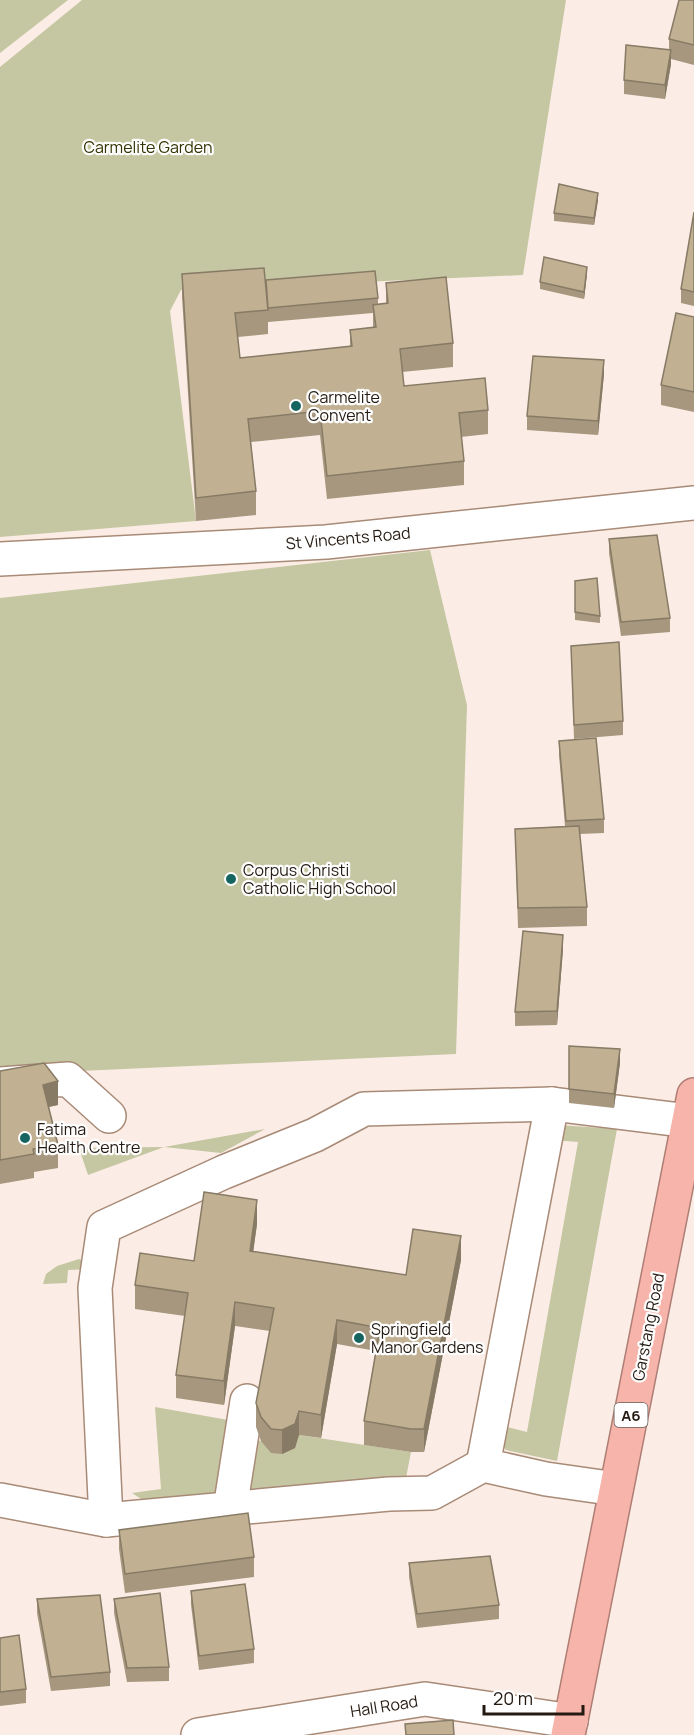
<svg xmlns="http://www.w3.org/2000/svg" width="694" height="1735" font-family="Manrope,sans-serif">
	<style>
		.green { fill: #c5c6a2 }
		.lines { fill: none; stroke-linecap: round; stroke-linejoin: round }
		.minor-casing { stroke: #a88a77; stroke-width: 36 }
		.highway-casing { stroke: #ae7e75; stroke-width: 36 }
		.minor { stroke: #fff; stroke-width: 33 }
		.highway { stroke: #f7b4ab; stroke-width: 33 }
		.wall { fill: #a6977e; fill-rule: evenodd }
		.shaded-wall { fill: #877b66 }
		.building { fill: #c1b092; stroke: #877b66; stroke-width: 1.5 }
		.poi-dot { fill: #16645f; stroke: #fdfefd; stroke-width: 2 }
		.labels { text-anchor: middle; dominant-baseline: central; stroke-width: 4.5; stroke-linejoin: round; paint-order: stroke }
		.shield { fill: #fdfefd; stroke: #665e58; stroke-width: 1.5 }
		.shield-label { font-size: 15px; font-weight: bold; fill: #251a12 }
		.park-label { font-size: 16px; fill: #343303; stroke: #fdfefd }
		.poi-label { font-size: 16px; fill: #251a12; stroke: #fdfefd; text-anchor: start }
		.street-label { font-size: 16px; fill: #251a12; stroke: #fdfefd }
	</style>
	<rect width="100%" height="100%" fill="#fbede5"/>
	<!-- green -->
	<g class="green">
		<path d="M0 0H68L0 53Z"/>
		<path d="M82 0H566L523 275 181 290 170 311 196 521 0 537V67Z"/>
		<path d="M430 550 467 705 456 1054 36 1073 0 1077V598Z"/>
		<path d="M558 1125 617 1129 557 1461 506 1450 499 1440 503 1426 527 1432 578 1142 553 1140Z"/>
		<path d="M265 1129 221 1153 164 1147 88 1175 79 1148 164 1147Z"/>
		<path d="M79 1259 87 1262 90 1269 68 1270 67 1283 43 1284 46 1274 57 1266Z"/>
		<path d="M155 1407 234 1421 223 1503 155 1508 132 1493 161 1489Z"/>
		<path d="M299 1435 411 1452 405 1483 241 1501 251 1439 295 1448Z"/>
	</g>
	<g class="lines">
		<!-- minor casing -->
		<g class="minor-casing">
			<g id="minor">
				<path d="M0 559 326 542 694 503"/>
				<path d="M0 1084 68 1079 109 1116"/>
				<path d="M483 1465 552 1104"/>
				<path d="M616 1489 546 1479 483 1465 432 1493 389 1494 106 1520 95 1288 104 1227 224 1172 315 1135 364 1109 552 1104 689 1121"/>
				<path d="M0 1500 106 1520"/>
				<path d="M230 1509 247 1401"/>
				<path d="M198 1735 425 1699 571 1721"/>
			</g>
		</g>
		<!-- highway casing -->
		<g class="highway-casing">
			<path id="highway" d="M568 1735 694 1095"/>
		</g>
		<!-- minor -->
		<use href="#minor" class="minor"/>
		<!-- highway -->
		<use href="#highway" class="highway"/>
	</g>
	<!-- wall -->
	<g class="wall">
		<path d="M694 0V65L671 59V64L665 99 624 94V80L669 50V39Z"/>
		<path d="M598 200 594 225 554 221V213Z"/>
		<path d="M694 212V306L681 303V289Z"/>
		<path d="M182 274 266 288 378 298V304L386 303V283L453 343V367L402 372 404 386 488 410V434L461 437 464 461V485L327 499 320 435 251 442 256 491V515L196 521 182 297ZM373 313V327L350 330V347L240 358 238 337 268 334V318V322Z"/>
		<path d="M587 274 584 299 540 289V282Z"/>
		<path d="M694 317V412L661 405V385Z"/>
		<path d="M604 374 598 435 527 430V416Z"/>
		<path d="M609 539 670 618V632L621 636 609 553Z"/>
		<path d="M575 581 600 616V623L575 620Z"/>
		<path d="M571 646 623 721V735L574 739Z"/>
		<path d="M559 741 604 819V833L580 834 587 907V926L518 928 515 829 565 826 559 755Z"/>
		<path d="M563 949 557 1025 515 1026V1012Z"/>
		<path d="M569 1046 620 1063 614 1108 569 1103Z"/>
		<path d="M0 1071 58 1105 49 1107 58 1145V1168L34 1172V1178L0 1184Z"/>
		<path d="M257 1224 253 1252 406 1275 461 1260 424 1452H411L364 1445V1421L376 1351 337 1344 321 1438 299 1435 295 1448 282 1454 271 1453 261 1441 256 1427V1403L270 1331 235 1326 224 1405 176 1398V1375L185 1316 135 1309V1285L194 1261Z"/>
		<path d="M119 1530 254 1557V1577L125 1593 119 1549Z"/>
		<path d="M409 1563 499 1605V1619L417 1628 409 1577Z"/>
		<path d="M191 1591 254 1649V1663L199 1670 191 1605Z"/>
		<path d="M37 1599 110 1672V1686L51 1691 37 1613Z"/>
		<path d="M114 1599 169 1667V1681L127 1682 114 1613Z"/>
		<path d="M0 1638 26 1689V1703L0 1706Z"/>
	</g>
	<!-- shaded-wall -->
	<g class="shaded-wall">
		<path d="M671 50V64L665 99V85Z"/>
		<path d="M598 193V200L594 225V218Z"/>
		<path d="M587 267V274L584 299V292Z"/>
		<path d="M604 360V374L598 435V421Z"/>
		<path d="M563 935V949L557 1025V1011Z"/>
		<path d="M620 1049V1063L614 1108V1094Z"/>
		<path d="M58 1081V1105L43 1108V1085Z"/>
		<path d="M257 1200V1224L250 1275V1251Z"/>
		<path d="M461 1236V1260L424 1452V1429Z"/>
		<path d="M235 1302V1326L224 1405V1381Z"/>
		<path d="M337 1320V1344L321 1438V1415Z"/>
		<path d="M299 1411V1435L295 1448 282 1454V1430Z"/>
	</g>
	<!-- building -->
	<g class="building">
		<path d="M679 0H694V45L669 39Z"/>
		<path d="M626 45 671 50 665 85 624 80Z"/>
		<path d="M559 184 598 193 594 218 554 213Z"/>
		<path d="M694 212V292L681 289Z"/>
		<path d="M544 257 587 267 584 292 540 282Z"/>
		<path d="M264 268 268 310 235 313 240 358 352 346 350 330 376 327 373 305 388 303 386 283 446 277 453 343 400 349 404 386 485 378 488 410 459 413 464 461 327 476 320 411 248 419 256 491 196 498 182 274Z"/>
		<path d="M375 271 378 298 268 308 266 280Z"/>
		<path d="M676 313 694 317V392L661 385Z"/>
		<path d="M533 356 604 360 598 421 527 416Z"/>
		<path d="M657 535 670 618 621 622 609 539Z"/>
		<path d="M597 578 600 616 575 612V581Z"/>
		<path d="M619 642 623 721 574 725 571 646Z"/>
		<path d="M596 738 604 819 566 821 559 741Z"/>
		<path d="M579 826 587 907 518 908 515 829Z"/>
		<path d="M523 931 563 935 557 1011 515 1012Z"/>
		<path d="M569 1046 620 1049 614 1094 569 1089Z"/>
		<path d="M44 1063 58 1081 43 1085 58 1145 33 1149 34 1154 0 1160V1071Z"/>
		<path d="M204 1192 257 1200 250 1251 406 1275 413 1229 461 1236 424 1429H411L364 1421 380 1328 337 1320 321 1415 299 1411 295 1424 282 1430 271 1429 261 1417 256 1403 274 1308 235 1302 224 1381 176 1375 188 1293 135 1285 140 1253 194 1261Z"/>
		<path d="M248 1513 254 1557 125 1574 119 1530Z"/>
		<path d="M490 1556 499 1605 417 1614 409 1563Z"/>
		<path d="M245 1584 254 1649 199 1656 191 1591Z"/>
		<path d="M160 1593 169 1667 127 1668 114 1599Z"/>
		<path d="M100 1595 110 1672 51 1677 37 1599Z"/>
		<path d="M19 1635 26 1689 0 1692V1638Z"/>
		<path d="M453 1720 454 1735H406L405 1724Z"/>
	</g>
	<!-- markers -->
	<g class="poi-dot">
		<circle cx="296" cy="406" r="6"/>
		<circle cx="231" cy="879" r="6"/>
		<circle cx="25" cy="1138" r="6"/>
		<circle cx="359" cy="1338" r="6"/>
	</g>
	<g class="labels">
		<!-- shield labels -->
		<rect class="shield" x="614.5" y="1403" width="33" height="24" rx="4.5"/>
		<g class="shield-label">
			<text x="631" y="1415">A6</text>
		</g>
		<!-- park labels -->
		<g class="park-label">
			<text x="148" y="147">Carmelite Garden</text>
		</g>
		<!-- poi labels -->
		<g class="poi-label">
			<text x="308" y="397">Carmelite<tspan x="308" dy="18">Convent</tspan></text>
			<text x="243" y="870">Corpus Christi<tspan x="243" dy="18">Catholic High School</tspan></text>
			<text x="37" y="1129">Fatima<tspan x="37" dy="18">Health Centre</tspan></text>
			<text x="371" y="1329">Springfield<tspan x="371" dy="18">Manor Gardens</tspan></text>
		</g>
		<!-- street labels -->
		<g class="street-label">
			<text transform="translate(348 538) rotate(-5)">St Vincents Road</text>
			<text transform="translate(648 1327) rotate(-79)">Garstang Road</text>
			<text transform="translate(384 1706) rotate(-9)">Hall Road</text>
		</g>
	</g>
	<!-- scale -->
	<path d="M484 1705v9h99v-9" fill="none" stroke="#251a12" stroke-width="3"/>
	<text x="493" y="1705" font-size="18" fill="#251a12" stroke="#fdfefd" stroke-width="4.5" paint-order="stroke">20 m</text>
</svg>
